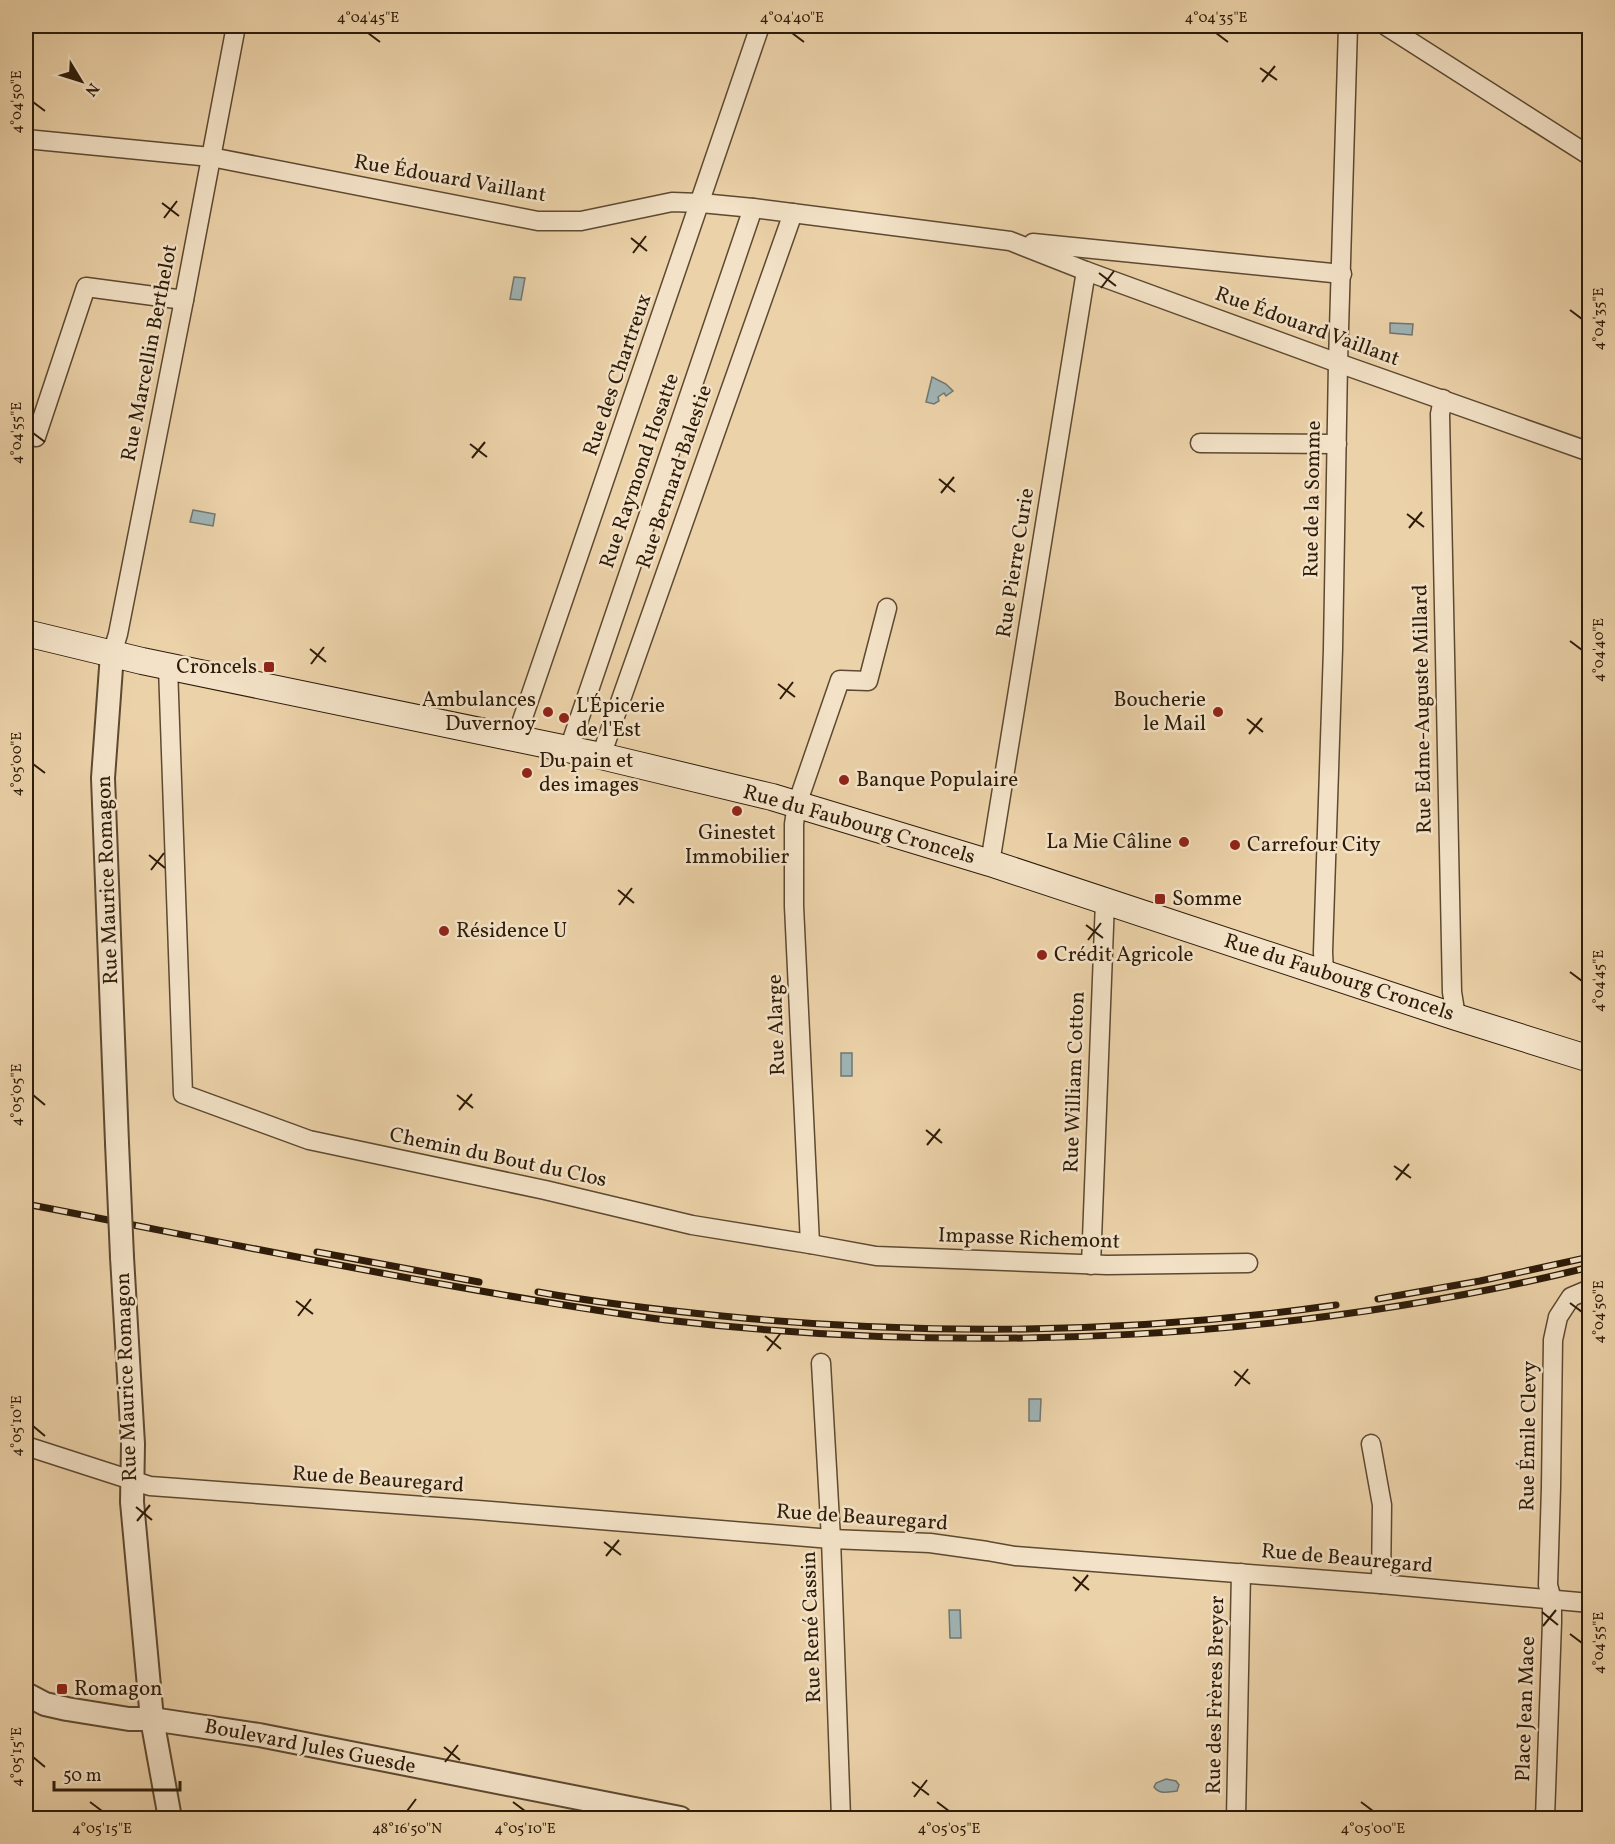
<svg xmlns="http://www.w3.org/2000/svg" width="1615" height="1844" font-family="Vollkorn,serif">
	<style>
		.water { fill: #9fb4b5; stroke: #717770; stroke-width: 1.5 }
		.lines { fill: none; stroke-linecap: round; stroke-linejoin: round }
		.minor-casing { stroke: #5d4931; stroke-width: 21 }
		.tertiary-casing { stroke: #5d4931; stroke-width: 26 }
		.secondary-casing { stroke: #2d1b09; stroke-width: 28 }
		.minor { stroke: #f3e2c7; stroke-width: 18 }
		.tertiary { stroke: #f3e2c7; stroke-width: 22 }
		.secondary { stroke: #f3e2c7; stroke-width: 26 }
		.rail-casing { stroke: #2d1b09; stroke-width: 7 }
		.rail { stroke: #f3e2c7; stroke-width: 4.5; stroke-dasharray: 14; stroke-linecap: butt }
		.tertiary-bridge-casing { stroke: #5d4931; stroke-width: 26; stroke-linecap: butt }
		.tertiary-bridge { stroke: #f3e2c7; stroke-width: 22 }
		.ticks { fill: none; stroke: #2d1b09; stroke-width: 2 }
		.poi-dot { fill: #8f2418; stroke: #f3e2c7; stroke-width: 2 }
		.labels { text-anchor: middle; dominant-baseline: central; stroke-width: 5; stroke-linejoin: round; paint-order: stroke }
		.street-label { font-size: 21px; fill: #2d1b09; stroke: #f3e2c7 }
		.poi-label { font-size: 21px; fill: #2d1b09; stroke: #f3e2c7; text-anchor: start }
		.neatline { fill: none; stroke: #2d1b09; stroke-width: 2 }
		.ticks-label { font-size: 15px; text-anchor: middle; fill: #2d1b09 }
	</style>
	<rect width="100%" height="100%" fill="#ecd2a9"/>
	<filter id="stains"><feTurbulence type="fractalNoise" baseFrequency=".00333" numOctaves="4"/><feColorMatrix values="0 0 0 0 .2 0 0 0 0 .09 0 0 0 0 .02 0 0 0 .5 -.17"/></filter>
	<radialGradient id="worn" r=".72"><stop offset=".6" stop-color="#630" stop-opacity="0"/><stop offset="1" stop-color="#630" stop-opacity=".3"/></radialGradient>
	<!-- water -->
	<g class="water">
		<path d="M514 277 525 278 521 300 510 299Z"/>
		<path d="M1390 323 1413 324 1412 335 1390 333Z"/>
		<path d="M932 377 946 384 953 391 946 396 944 393 938 397 939 401 934 404 926 402Z"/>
		<path d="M193 510 215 514 213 526 190 522Z"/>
		<rect x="841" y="1053" width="11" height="23"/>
		<path d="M1029 1399H1041L1040 1421H1029Z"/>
		<path d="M949 1610H960L961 1638H950Z"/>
		<path d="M1166 1779 1176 1781 1179 1785 1177 1791C1169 1792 1160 1795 1154 1787L1156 1783Z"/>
	</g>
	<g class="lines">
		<!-- minor casing -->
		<g class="minor-casing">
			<g id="minor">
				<path d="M1386 26 1590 156"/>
				<path d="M26 139 211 157 538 221H581L672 202 701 203 753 208 1010 241 1086 271 1338 363 1590 452"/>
				<path d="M1033 243 1342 274"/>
				<path d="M1443 399 1440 414 1452 992 1456 1017"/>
				<path d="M36 437 86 287 184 300"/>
				<path d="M1200 443 1337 444"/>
				<path d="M112 654 118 634 184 300 236 26"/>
				<path d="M168 667 183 1094 309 1140 545 1190 692 1225 810 1244 876 1256 1107 1265 1248 1263"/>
				<path d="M516 738 760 26"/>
				<path d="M569 749 753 208"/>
				<path d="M601 756 793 213"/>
				<path d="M990 863 1086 271"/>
				<path d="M1324 973 1323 952 1333 649 1338 363 1348 26"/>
				<path d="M810 1244 794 906V824L797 804 803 787 840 680 868 681 887 608"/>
				<path d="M1091 1265 1105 901"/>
				<path d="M821 1363 831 1539 841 1818"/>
				<path d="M1371 1444 1382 1505 1381 1584"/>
				<path d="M26 1446 150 1486 478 1510 831 1539 930 1543 987 1551 1015 1556 1381 1584 1590 1603"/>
				<path d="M1236 1818 1241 1573"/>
				<path d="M1545 1818 1552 1622V1600L1548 1585 1551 1487 1553 1340 1558 1317 1571 1297 1590 1289"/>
			</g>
		</g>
		<!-- tertiary casing -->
		<g class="tertiary-casing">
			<g id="tertiary">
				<path d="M112 654 103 778 117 1143"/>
				<path d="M122 1257 133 1444 132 1502 152 1719 170 1818"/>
				<path d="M26 1694 45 1704 67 1709 129 1719H152L259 1735 680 1818"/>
			</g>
		</g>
		<!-- secondary casing -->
		<g class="secondary-casing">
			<path id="secondary" d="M26 633 142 661 601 756 772 797 990 863 1456 1017 1590 1059"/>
		</g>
		<!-- minor -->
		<use href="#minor" class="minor"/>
		<!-- tertiary -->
		<use href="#tertiary" class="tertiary"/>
		<!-- secondary -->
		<use href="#secondary" class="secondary"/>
		<!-- rail casing -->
		<g class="rail-casing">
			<g id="rail">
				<path d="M26 1204C166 1231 306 1260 447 1285 520 1298 593 1311 666 1320 969 1355 1293 1341 1590 1267"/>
				<path d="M317 1252 479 1282"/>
				<path d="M538 1292C599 1303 661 1310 722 1316 926 1336 1133 1334 1336 1305"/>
				<path d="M1378 1299 1480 1281 1590 1257"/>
			</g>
		</g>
		<!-- rail -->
		<use href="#rail" class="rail"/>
		<!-- tertiary-bridge casing -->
		<g class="tertiary-bridge-casing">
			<path id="tertiary-bridge" d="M117 1143 122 1257"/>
		</g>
		<!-- tertiary-bridge -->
		<use href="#tertiary-bridge" class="tertiary-bridge"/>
	</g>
	<!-- ticks -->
	<path class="ticks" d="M368 33 380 42M792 33 804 42M1216 33 1228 42M1260 68 1277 80M1262 82 1275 66M33 102 45 111M162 203 179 216M164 218 177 201M631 238 647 251M633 253 646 236M1099 273 1116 286M1101 288 1114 271M1570 310 1582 319M33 433 45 442M470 444 487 457M472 458 485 442M939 479 955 492M941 493 954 477M1407 514 1424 527M1409 528 1422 512M1570 641 1582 650M310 649 326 662M311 664 324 647M778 684 795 697M780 699 793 682M1247 719 1263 732M1249 734 1262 718M33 764 45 773M149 855 165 868M151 870 164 853M618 890 634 903M619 905 632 888M1086 925 1103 938M1088 940 1101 923M1570 972 1582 981M33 1095 45 1105M457 1095 473 1108M459 1110 472 1094M926 1130 942 1143M927 1145 940 1129M1394 1166 1411 1178M1396 1180 1409 1164M296 1301 313 1314M1570 1303 1582 1312M298 1316 311 1299M765 1336 781 1349M767 1351 780 1334M1234 1371 1250 1384M1235 1386 1248 1369M33 1426 45 1436M136 1507 152 1520M137 1521 150 1505M604 1542 621 1555M606 1556 619 1540M1073 1577 1089 1590M1075 1591 1088 1575M1542 1612 1558 1625M1543 1626 1556 1610M1570 1634 1582 1643M444 1747 460 1760M33 1757 45 1767M445 1762 458 1745M912 1782 929 1795M914 1797 927 1780M90 1802 102 1811M513 1802 525 1811M937 1802 949 1811M1361 1802 1373 1811M407 1811 416 1799"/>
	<!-- markers -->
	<g class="poi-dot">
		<rect x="263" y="661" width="12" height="12" rx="3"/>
		<circle cx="548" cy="712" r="6"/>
		<circle cx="1218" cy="712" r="6"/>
		<circle cx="564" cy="718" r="6"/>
		<circle cx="527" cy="773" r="6"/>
		<circle cx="844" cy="780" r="6"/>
		<circle cx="737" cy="811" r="6"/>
		<circle cx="1184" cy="842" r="6"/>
		<circle cx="1235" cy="845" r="6"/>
		<rect x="1154" y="893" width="12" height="12" rx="3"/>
		<circle cx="444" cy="931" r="6"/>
		<circle cx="1042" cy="955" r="6"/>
		<rect x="56" y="1683" width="12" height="12" rx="3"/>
	</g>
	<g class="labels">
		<!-- street labels -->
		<g class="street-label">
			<text transform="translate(450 179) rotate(10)">Rue Édouard Vaillant</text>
			<text transform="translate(1307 327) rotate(20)">Rue Édouard Vaillant</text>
			<text transform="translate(150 353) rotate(-79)">Rue Marcellin Berthelot</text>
			<text transform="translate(618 375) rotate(-71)">Rue des Chartreux</text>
			<text transform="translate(640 471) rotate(-71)">Rue Raymond Hosatte</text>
			<text transform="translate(675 477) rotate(-71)">Rue Bernard Balestie</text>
			<text transform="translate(1313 499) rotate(-89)">Rue de la Somme</text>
			<text transform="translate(1016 563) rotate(-81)">Rue Pierre Curie</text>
			<text transform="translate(1423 709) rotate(-91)">Rue Edme-Auguste Millard</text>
			<text transform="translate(859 825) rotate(16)">Rue du Faubourg Croncels</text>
			<text transform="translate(108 880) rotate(-92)">Rue Maurice Romagon</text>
			<text transform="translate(1339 978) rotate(18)">Rue du Faubourg Croncels</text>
			<text transform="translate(777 1025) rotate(-92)">Rue Alarge</text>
			<text transform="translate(1075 1082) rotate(-88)">Rue William Cotton</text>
			<text transform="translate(498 1158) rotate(12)">Chemin du Bout du Clos</text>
			<text transform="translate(1029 1239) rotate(2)">Impasse Richemont</text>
			<text transform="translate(127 1377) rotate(-92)">Rue Maurice Romagon</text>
			<text transform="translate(1529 1436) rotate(-89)">Rue Émile Clevy</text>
			<text transform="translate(378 1480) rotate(4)">Rue de Beauregard</text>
			<text transform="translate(862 1518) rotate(4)">Rue de Beauregard</text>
			<text transform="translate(1347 1559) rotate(5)">Rue de Beauregard</text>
			<text transform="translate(812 1627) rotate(-92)">Rue René Cassin</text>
			<text transform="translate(1216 1695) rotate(-89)">Rue des Frères Breyer</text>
			<text transform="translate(1526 1709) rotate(-88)">Place Jean Mace</text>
			<text transform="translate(310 1747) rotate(11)">Boulevard Jules Guesde</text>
		</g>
		<!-- poi labels -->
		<g class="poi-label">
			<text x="257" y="667" text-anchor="end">Croncels</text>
			<text x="536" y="700" text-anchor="end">Ambulances<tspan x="536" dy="24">Duvernoy</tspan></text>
			<text x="1206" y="700" text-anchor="end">Boucherie<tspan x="1206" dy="24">le Mail</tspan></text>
			<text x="576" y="706">L'Épicerie<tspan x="576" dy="24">de l'Est</tspan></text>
			<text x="539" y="761">Du pain et<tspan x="539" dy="24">des images</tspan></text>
			<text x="856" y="780">Banque Populaire</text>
			<text x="737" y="833" text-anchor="middle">Ginestet<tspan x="737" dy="24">Immobilier</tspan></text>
			<text x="1172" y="842" text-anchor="end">La Mie Câline</text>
			<text x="1247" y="845">Carrefour City</text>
			<text x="1172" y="899">Somme</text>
			<text x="456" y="931">Résidence U</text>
			<text x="1054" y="955">Crédit Agricole</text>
			<text x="74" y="1689">Romagon</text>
		</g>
	</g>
	<!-- margin -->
	<rect width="1615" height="1844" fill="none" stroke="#ecd2a9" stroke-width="66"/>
	<!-- north arrow -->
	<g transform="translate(81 81) rotate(128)" stroke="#f3e2c7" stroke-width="4.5" paint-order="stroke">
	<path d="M0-4.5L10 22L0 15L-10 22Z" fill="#2d1b09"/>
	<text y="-9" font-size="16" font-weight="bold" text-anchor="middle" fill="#2d1b09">N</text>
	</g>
	<!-- scale -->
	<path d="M54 1781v9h126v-9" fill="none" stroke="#2d1b09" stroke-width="3"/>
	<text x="63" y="1781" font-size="18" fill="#2d1b09" stroke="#f3e2c7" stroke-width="4.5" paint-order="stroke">50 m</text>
	<rect x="33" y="33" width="1549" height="1778" class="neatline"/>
	<g class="ticks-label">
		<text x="368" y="22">4°04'45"E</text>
		<text x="792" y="22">4°04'40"E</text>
		<text x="1216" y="22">4°04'35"E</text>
		<text transform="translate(16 102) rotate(-90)" y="5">4°04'50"E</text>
		<text transform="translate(1598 319) rotate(-90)" y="5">4°04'35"E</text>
		<text transform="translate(16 433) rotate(-90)" y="5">4°04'55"E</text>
		<text transform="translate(1598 650) rotate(-90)" y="5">4°04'40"E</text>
		<text transform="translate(16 764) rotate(-90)" y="5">4°05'00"E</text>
		<text transform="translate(1598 981) rotate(-90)" y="5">4°04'45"E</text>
		<text transform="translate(16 1095) rotate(-90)" y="5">4°05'05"E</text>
		<text transform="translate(1598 1312) rotate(-90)" y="5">4°04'50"E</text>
		<text transform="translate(16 1426) rotate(-90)" y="5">4°05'10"E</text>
		<text transform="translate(1598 1643) rotate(-90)" y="5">4°04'55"E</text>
		<text transform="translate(16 1757) rotate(-90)" y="5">4°05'15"E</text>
		<text x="102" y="1833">4°05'15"E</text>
		<text x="407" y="1833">48°16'50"N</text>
		<text x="525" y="1833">4°05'10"E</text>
		<text x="949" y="1833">4°05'05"E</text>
		<text x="1373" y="1833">4°05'00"E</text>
	</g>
	<rect width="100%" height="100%" filter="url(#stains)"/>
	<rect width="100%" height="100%" fill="url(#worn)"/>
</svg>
